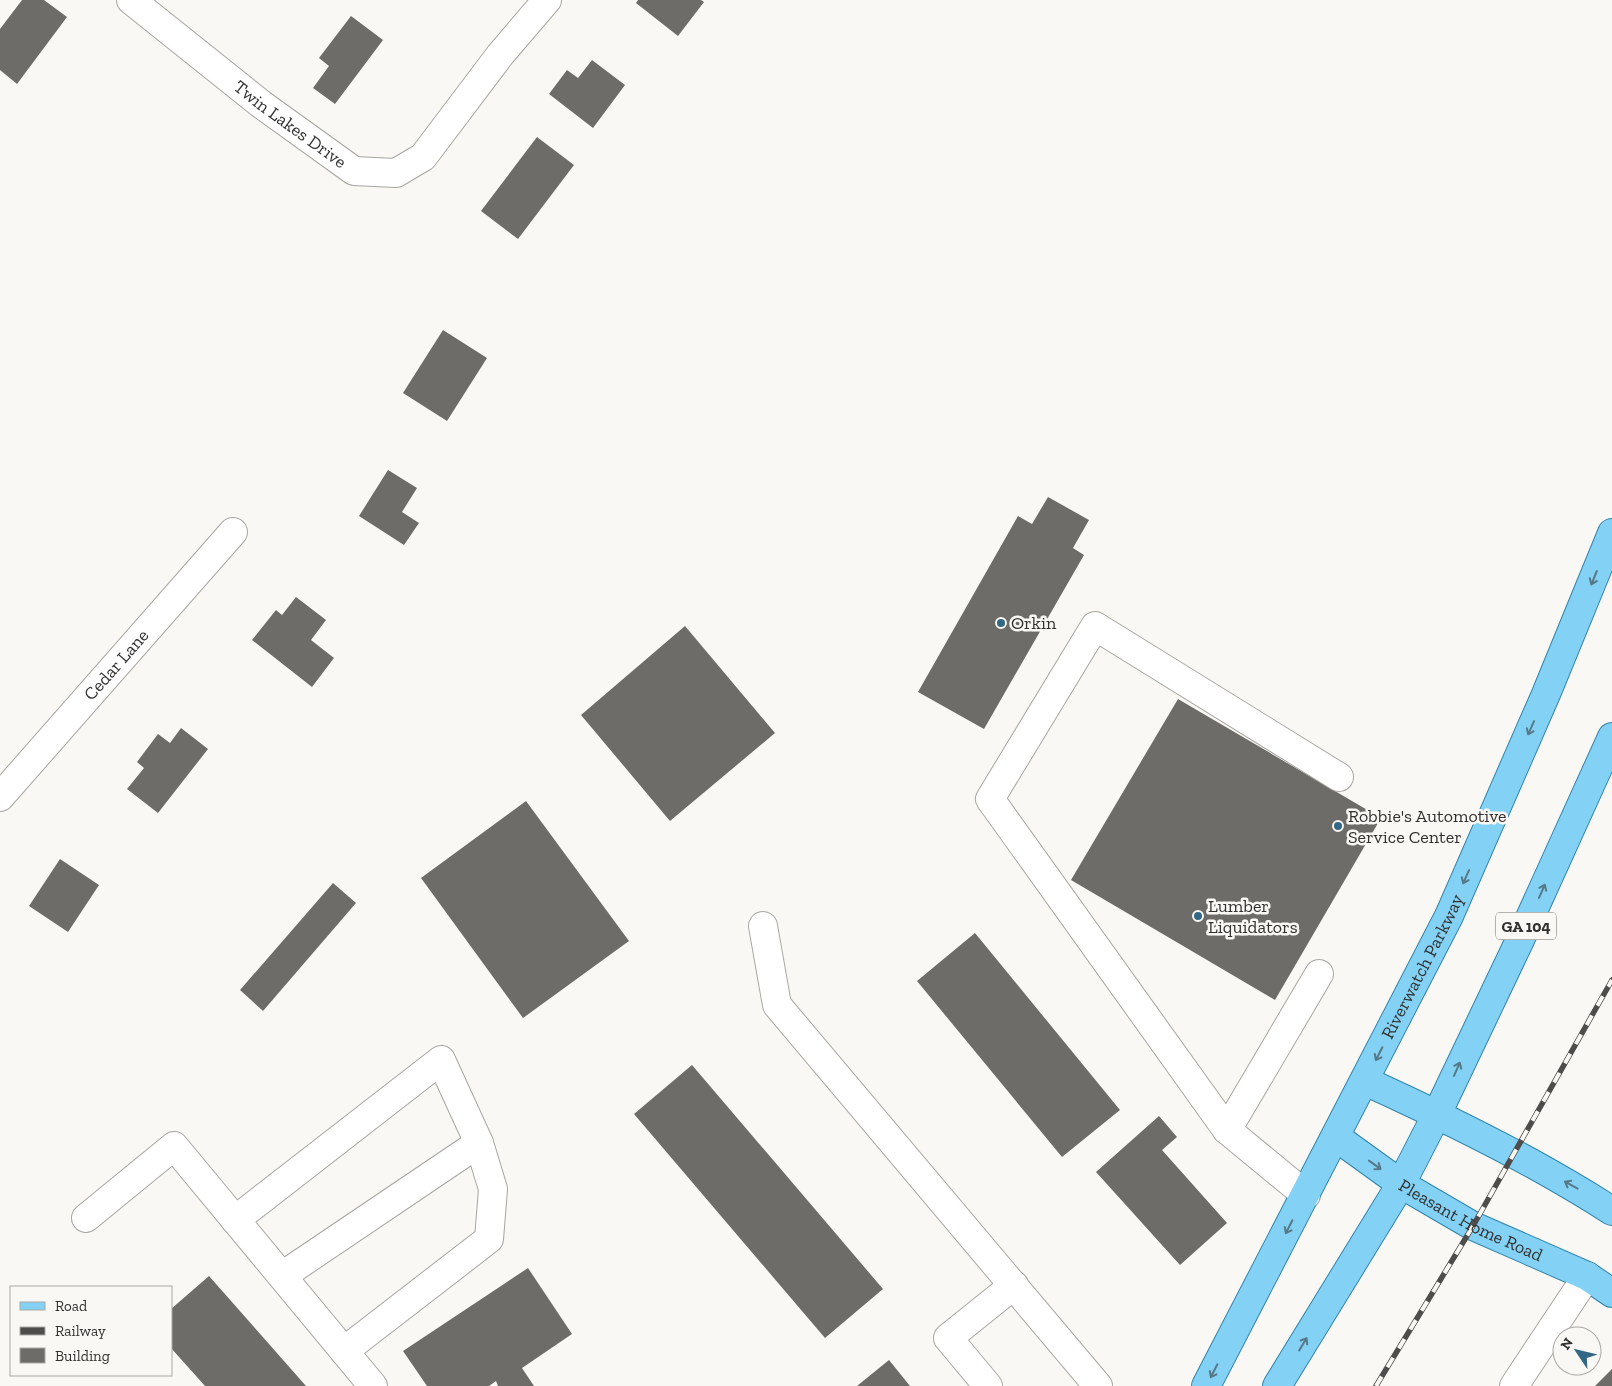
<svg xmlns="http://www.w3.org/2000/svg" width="1612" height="1386" font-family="'Zilla Slab',serif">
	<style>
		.building { fill: #6e6c68 }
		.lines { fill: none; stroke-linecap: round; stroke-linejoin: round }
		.minor-casing { stroke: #a8a6a2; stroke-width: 30 }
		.major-casing { stroke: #3186ab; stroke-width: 30 }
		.minor { stroke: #fff; stroke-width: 28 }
		.major { stroke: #83d1f4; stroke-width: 28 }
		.rail-casing { stroke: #4e4d4b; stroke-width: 5.5 }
		.rail { stroke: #faf8f4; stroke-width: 4; stroke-dasharray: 11; stroke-linecap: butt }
		.oneway { stroke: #567988 }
		.poi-dot { fill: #326883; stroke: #faf8f4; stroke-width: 2 }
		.labels { text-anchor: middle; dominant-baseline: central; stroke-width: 5; stroke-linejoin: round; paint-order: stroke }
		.shield { fill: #faf8f4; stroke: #6e6d6b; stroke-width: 1 }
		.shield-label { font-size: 16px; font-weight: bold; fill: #323130 }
		.street-label { font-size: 18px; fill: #323130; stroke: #faf8f4 }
		.poi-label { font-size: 18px; fill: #323130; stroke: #faf8f4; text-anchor: start }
	</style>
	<rect width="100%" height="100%" fill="#faf8f4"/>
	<!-- building -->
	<g class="building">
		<path d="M22 0H44L67 17 17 84 0 70V29Z"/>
		<path d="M638 0H701L704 2 678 36 636 3Z"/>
		<path d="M351 16 383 40 335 104 313 88 329 66 319 58Z"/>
		<path d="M592 60 625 85 593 128 549 94 567 70 578 78Z"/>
		<path d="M537 137 574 165 518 239 481 211Z"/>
		<path d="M443 330 487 358 447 421 403 393Z"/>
		<path d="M388 470 417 488 402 512 419 523 404 545 359 516Z"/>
		<path d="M1048 497 1089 520 1073 548 1084 555 984 729 918 692 1018 516 1032 524Z"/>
		<path d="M296 597 326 620 311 640 334 658 312 687 252 640 276 610 282 615Z"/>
		<path d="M685 626 775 733 670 821 581 715Z"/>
		<path d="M1178 699 1381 818 1275 1000 1071 880Z"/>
		<path d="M181 728 208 749 158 813 127 789 144 768 137 762 158 734 170 743Z"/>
		<path d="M526 801 629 941 523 1018 421 878Z"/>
		<path d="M60 859 99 885 68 932 29 906Z"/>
		<path d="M333 883 356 903 263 1011 240 990Z"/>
		<path d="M975 933 1120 1110 1062 1157 917 981Z"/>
		<path d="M692 1065 883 1289 825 1338 634 1114Z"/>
		<path d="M1159 1116 1177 1137 1162 1150 1227 1223 1180 1265 1096 1172Z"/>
		<path d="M528 1268 572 1334 522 1368 534 1386H498L496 1381 489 1386H427L403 1351Z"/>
		<path d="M209 1276 306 1386H205L171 1348V1309Z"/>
		<path d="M889 1360 910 1386H857Z"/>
		<path d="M1612 1369V1386H1595Z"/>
	</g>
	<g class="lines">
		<!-- minor casing -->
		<g class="minor-casing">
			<g id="minor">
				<path id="s1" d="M131 0 261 104 354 171 396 173 423 157 500 55 547 0"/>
				<path id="s2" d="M0 797 233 532"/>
				<path d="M763 926 777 1005 1098 1386"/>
				<path d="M1227 1130 1319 974"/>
				<path d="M1306 1195 1227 1130 990 799 1095 626 1339 777"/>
				<path d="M86 1218 174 1146 373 1386"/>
				<path d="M235 1220 441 1060 479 1143"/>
				<path d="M282 1276 479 1143 493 1189 489 1239 344 1351"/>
				<path d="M988 1386 948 1338 1014 1285"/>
				<path d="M1514 1386 1587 1276"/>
			</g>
		</g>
		<!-- major casing -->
		<g class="major-casing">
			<g id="major">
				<path d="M1365 1081C1422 1107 1478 1134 1533 1164 1560 1179 1586 1194 1612 1211"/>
				<path id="s3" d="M1336 1137 1401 1184 1473 1226 1587 1276 1612 1293"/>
				<path id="s4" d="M1206 1386 1449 916 1546 694 1612 533"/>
				<path d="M1277 1386 1401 1184 1437 1114 1519 942 1612 737"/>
			</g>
		</g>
		<!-- minor -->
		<use href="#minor" class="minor"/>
		<!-- major -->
		<use href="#major" class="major"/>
		<!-- rail casing -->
		<g class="rail-casing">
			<path id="rail" d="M1376 1386 1473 1226 1612 980"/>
		</g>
		<!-- rail -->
		<use href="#rail" class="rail"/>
	</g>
	<!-- one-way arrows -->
	<defs><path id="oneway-shaft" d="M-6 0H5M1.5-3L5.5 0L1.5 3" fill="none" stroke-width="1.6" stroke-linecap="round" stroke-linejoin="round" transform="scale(1.25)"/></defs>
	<g class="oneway">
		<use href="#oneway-shaft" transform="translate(1594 578) rotate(112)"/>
		<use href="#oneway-shaft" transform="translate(1531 728) rotate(114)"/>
		<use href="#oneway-shaft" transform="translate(1466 877) rotate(114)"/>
		<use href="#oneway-shaft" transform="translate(1542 891) rotate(-66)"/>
		<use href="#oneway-shaft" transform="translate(1379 1054) rotate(117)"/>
		<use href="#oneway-shaft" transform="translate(1457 1069) rotate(-66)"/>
		<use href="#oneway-shaft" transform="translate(1375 1165) rotate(36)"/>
		<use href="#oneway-shaft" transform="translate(1571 1185) rotate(-151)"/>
		<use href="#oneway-shaft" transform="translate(1289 1227) rotate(117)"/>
		<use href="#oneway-shaft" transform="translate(1303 1344) rotate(-59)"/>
		<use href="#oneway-shaft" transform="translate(1214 1371) rotate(117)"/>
	</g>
	<!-- markers -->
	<g class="poi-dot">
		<circle cx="1001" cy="623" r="5"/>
		<circle cx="1338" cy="826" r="5"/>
		<circle cx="1198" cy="916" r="5"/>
	</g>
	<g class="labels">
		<!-- shield labels -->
		<rect class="shield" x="1496" y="912.5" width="60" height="27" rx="4"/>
		<g class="shield-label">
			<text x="1526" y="926">GA 104</text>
		</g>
		<!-- street labels -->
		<g class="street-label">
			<text stroke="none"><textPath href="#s1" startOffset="202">Twin Lakes Drive</textPath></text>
			<text stroke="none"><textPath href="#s2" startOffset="176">Cedar Lane</textPath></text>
			<text stroke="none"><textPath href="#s4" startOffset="472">Riverwatch Parkway</textPath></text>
			<text stroke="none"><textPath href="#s3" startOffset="159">Pleasant Home Road</textPath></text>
		</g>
		<!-- poi labels -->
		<g class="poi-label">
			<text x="1011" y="623">Orkin</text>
			<text x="1348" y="816">Robbie's Automotive<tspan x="1348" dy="21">Service Center</tspan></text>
			<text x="1208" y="906">Lumber<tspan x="1208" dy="21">Liquidators</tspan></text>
		</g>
	</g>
	<!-- legend -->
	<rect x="10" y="1286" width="162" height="90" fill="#faf8f4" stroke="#aaa8a6"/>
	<rect x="20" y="1302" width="25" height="8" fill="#83d1f4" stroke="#aaa8a6"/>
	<text x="55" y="1311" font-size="15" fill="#323130">Road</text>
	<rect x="20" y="1327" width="25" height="8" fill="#4e4d4b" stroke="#aaa8a6"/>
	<text x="55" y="1336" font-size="15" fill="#323130">Railway</text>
	<rect x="20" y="1348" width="25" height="15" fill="#6e6c68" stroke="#aaa8a6"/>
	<text x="55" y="1361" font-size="15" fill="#323130">Building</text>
	<!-- north arrow -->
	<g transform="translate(1577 1351) rotate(305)"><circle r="24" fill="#faf8f4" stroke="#aaa8a6"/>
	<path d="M0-4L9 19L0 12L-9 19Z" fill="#326883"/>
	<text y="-8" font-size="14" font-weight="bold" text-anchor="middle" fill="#323130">N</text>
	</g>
</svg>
